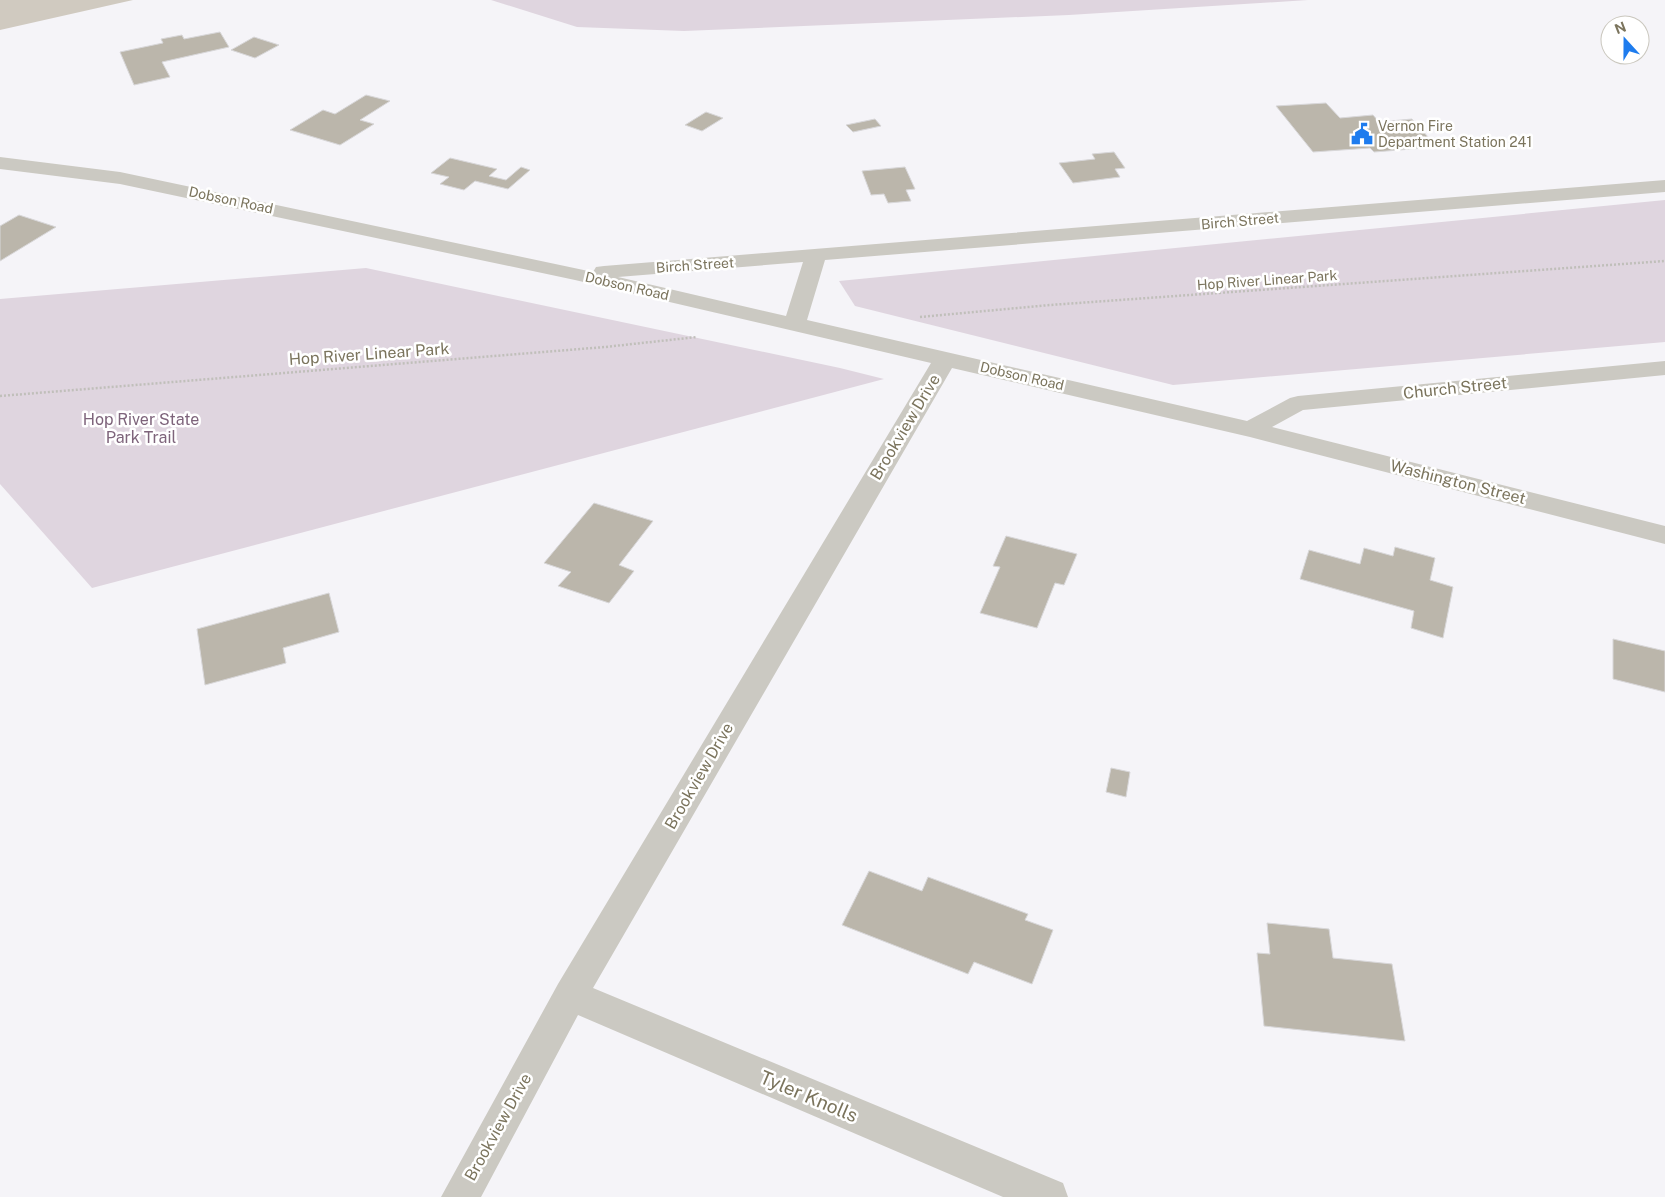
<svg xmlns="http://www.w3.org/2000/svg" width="1665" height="1197" font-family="'Public Sans',sans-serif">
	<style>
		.green { fill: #dfd5df }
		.water { fill: #d0cac0 }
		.building { fill: #bbb6ab; stroke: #d8d7d9 }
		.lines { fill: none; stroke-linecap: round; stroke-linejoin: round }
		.path { stroke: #c0bfba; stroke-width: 2.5; stroke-dasharray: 2 2; stroke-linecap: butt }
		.minor { fill: #cbc9c2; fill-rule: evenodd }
		.labels { text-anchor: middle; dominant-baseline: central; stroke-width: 5; stroke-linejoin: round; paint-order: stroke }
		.far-poi-label { font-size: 14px; fill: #7b745d; stroke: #fff; text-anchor: start }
		.far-street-label { font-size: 14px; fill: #7b745d; stroke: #fff }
		.street-label { font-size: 16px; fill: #7b745d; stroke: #fff }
		.park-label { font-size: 16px; fill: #7e647b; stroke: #fff }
		.near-street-label { font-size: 19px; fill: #7b745d; stroke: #fff }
	</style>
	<rect width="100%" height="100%" fill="#f5f4f8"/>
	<!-- green -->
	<g class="green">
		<path d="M491 0H1308L1069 15 684 31 577 27Z"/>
		<path d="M1665 200V342L1173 385 855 306 839 281Z"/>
		<path d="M366 268 840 368 884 379 92 588 0 484V299Z"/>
	</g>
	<!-- water -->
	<path class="water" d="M0 0H133L0 30Z"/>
	<!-- building -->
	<g class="building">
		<path d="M220 32 229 47 162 62 170 77 134 85 120 52 163 43 161 39 182 35 184 39Z"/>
		<path d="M254 37 279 45 255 58 231 50Z"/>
		<path d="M366 95 390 101 360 120 374 124 340 145 290 130 323 110 335 114Z"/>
		<path d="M1326 103 1340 118 1373 115 1379 122 1412 119 1437 147 1374 152 1370 148 1313 152 1276 106Z"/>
		<path d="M706 112 723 118 702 131 685 125Z"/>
		<path d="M875 119 881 126 853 132 846 125Z"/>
		<path d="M1114 152 1125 168 1115 169 1120 177 1073 183 1059 163 1095 159 1092 154Z"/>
		<path d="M450 158 497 169 489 176 506 180 521 167 530 170 508 189 475 181 464 190 440 184 449 177 431 173Z"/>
		<path d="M905 167 915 189 906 190 911 201 888 203 884 194 871 195 862 171Z"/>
		<path d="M19 215 56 227 0 261V226Z"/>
		<path d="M594 503 653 521 619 565 634 571 609 603 558 586 571 572 544 563Z"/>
		<path d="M1006 536 1077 554 1064 585 1055 583 1037 628 980 613 1000 567 993 566Z"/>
		<path d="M1395 547 1435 558 1430 580 1453 587 1443 638 1411 628 1414 611 1300 579 1309 550 1360 564 1364 548 1393 556Z"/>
		<path d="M329 593 339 632 283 648 286 663 205 685 197 629Z"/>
		<path d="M1613 639 1665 651V692L1613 679Z"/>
		<path d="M1111 768 1130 772 1126 797 1106 792Z"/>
		<path d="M869 871 922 891 928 877 1028 914 1025 920 1053 930 1032 984 974 962 968 974 842 925Z"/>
		<path d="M1267 923 1329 929 1333 958 1392 964 1405 1041 1264 1026 1257 953 1270 954Z"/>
	</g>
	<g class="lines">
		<!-- path -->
		<g class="path">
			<path d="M920 317 1050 305 1665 261"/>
			<path d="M0 396 605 347 697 337"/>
		</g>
		<!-- minor -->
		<path class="minor" d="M0 157 120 172 593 272 596 267 604 266 1665 180V192L825 260 807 320 1247 421 1290 398 1298 396 1665 361V375L1303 410 1272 427 1665 526V544L1250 437 952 368 593 988 1063 1183 1068 1197H1003L578 1015 481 1197H441L558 984 931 363 575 280 120 184 0 169ZM803 262 786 316 618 277Z"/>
	</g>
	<!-- icons -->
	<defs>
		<g id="civic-bare" transform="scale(1.725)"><path d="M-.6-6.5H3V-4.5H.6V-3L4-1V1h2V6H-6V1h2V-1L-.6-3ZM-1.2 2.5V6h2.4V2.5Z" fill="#1e7cee" stroke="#fff" stroke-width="2.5" paint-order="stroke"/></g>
	</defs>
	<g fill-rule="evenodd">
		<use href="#civic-bare" x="1362" y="134"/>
	</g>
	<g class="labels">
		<!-- far-poi labels -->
		<g class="far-poi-label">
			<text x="1378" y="126">Vernon Fire<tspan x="1378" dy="16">Department Station 241</tspan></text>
		</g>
		<!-- far-street labels -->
		<g class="far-street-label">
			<text transform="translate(231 200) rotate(12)">Dobson Road</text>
			<text transform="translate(1240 221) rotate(-5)">Birch Street</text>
			<text transform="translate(695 265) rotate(-4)">Birch Street</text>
			<text transform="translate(1267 280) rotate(-4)">Hop River Linear Park</text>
			<text transform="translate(627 286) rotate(13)">Dobson Road</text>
			<text transform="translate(1022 376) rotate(13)">Dobson Road</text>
		</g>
		<!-- street labels -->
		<g class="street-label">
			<text transform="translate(369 354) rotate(-4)">Hop River Linear Park</text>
			<text transform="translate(1455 388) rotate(-6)">Church Street</text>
			<text transform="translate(905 427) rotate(-59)">Brookview Drive</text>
			<text transform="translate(1458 482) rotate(14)">Washington Street</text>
			<text transform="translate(699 776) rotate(-60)">Brookview Drive</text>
			<text transform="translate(498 1127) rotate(-61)">Brookview Drive</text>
		</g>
		<!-- park labels -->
		<g class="park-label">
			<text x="141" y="419">Hop River State<tspan x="141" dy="18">Park Trail</tspan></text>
		</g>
		<!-- near-street labels -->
		<g class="near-street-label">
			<text transform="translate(809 1096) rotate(23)">Tyler Knolls</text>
		</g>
	</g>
	<!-- north arrow -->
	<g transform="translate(1625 40) rotate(339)"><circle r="24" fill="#ffffff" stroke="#cac7be"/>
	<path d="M0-4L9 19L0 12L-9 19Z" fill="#1e7cee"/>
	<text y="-8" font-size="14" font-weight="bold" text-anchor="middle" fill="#7b745d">N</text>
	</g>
</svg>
